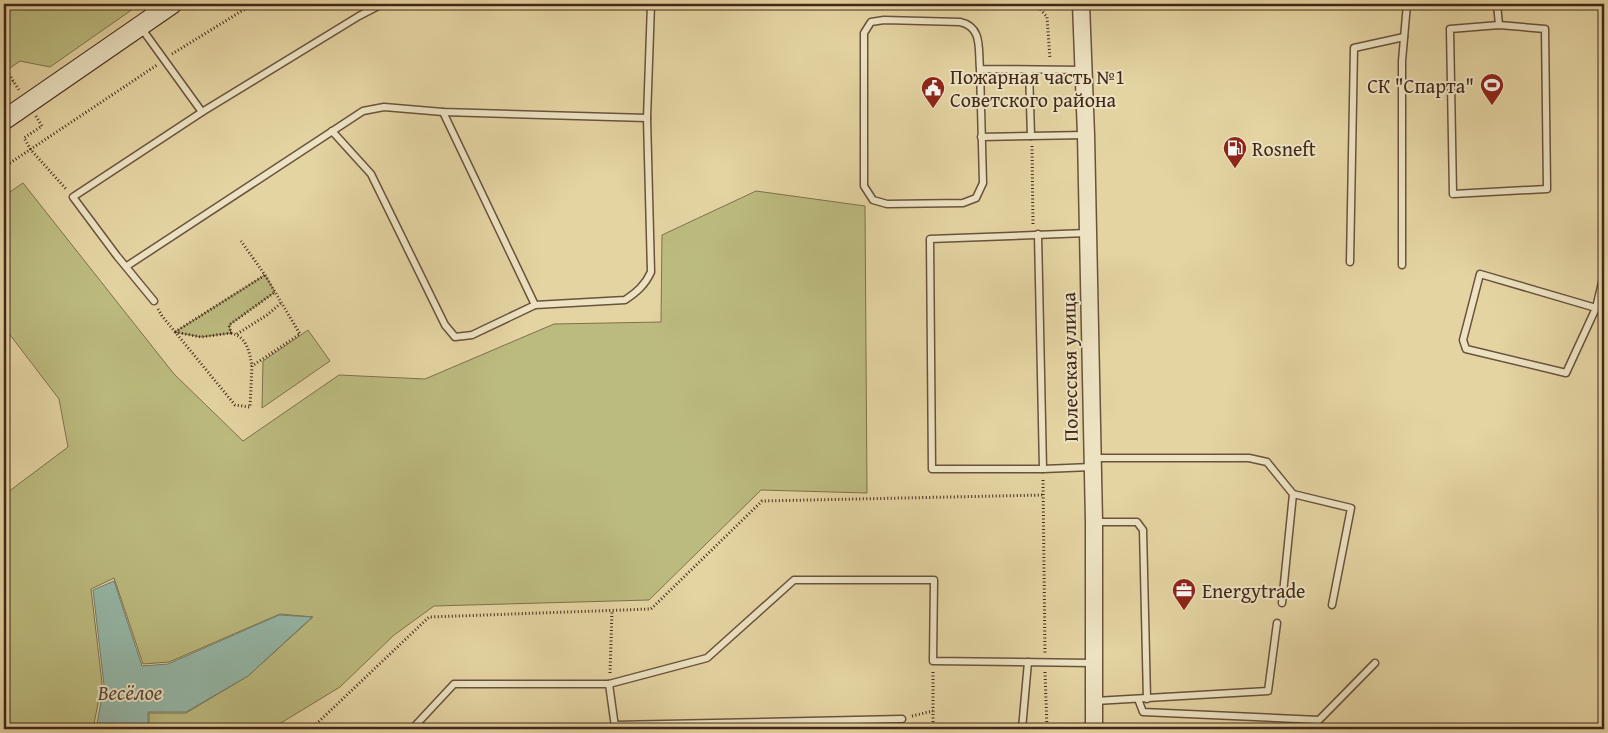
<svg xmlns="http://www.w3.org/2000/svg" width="1608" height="733" font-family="'Gentium Book Plus',serif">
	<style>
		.green { fill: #bcbb7f; stroke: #7f714c }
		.water { fill: #95b8a9; stroke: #747e70 }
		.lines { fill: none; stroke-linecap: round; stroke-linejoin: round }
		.service-casing { stroke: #6a523c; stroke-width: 9 }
		.tertiary-casing { stroke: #6a523c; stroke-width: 19 }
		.secondary-casing { stroke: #42271a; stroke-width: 21 }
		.path { stroke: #42271a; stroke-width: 3; stroke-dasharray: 1 2.5; stroke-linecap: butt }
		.service { stroke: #ede3c3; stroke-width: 6 }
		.tertiary { stroke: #ede3c3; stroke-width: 16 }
		.secondary { stroke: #ede3c3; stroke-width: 19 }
		.labels { text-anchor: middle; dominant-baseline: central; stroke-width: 4; stroke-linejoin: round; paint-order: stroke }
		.poi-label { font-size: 20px; fill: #42271a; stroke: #ede3c3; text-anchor: start }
		.street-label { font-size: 20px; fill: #42271a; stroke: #ede3c3 }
		.water-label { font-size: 21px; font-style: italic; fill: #574b3e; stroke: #ede3c3 }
	</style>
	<rect width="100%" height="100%" fill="#e4d4a2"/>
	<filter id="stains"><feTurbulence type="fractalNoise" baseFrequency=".004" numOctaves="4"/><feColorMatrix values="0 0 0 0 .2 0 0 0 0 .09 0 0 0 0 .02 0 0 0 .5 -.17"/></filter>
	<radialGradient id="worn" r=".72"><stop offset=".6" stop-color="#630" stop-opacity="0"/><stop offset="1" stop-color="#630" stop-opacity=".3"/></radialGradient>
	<!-- green -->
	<g class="green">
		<path d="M4 4H140L50 67 20 61 4 72Z"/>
		<path d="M23 183 174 374 243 441 339 375 425 379 554 324 661 322 662 235 756 191 865 206 867 493 761 490 649 600 434 606 394 635 340 687 271 729H149V713H186L248 676 313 617 280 614 169 662 143 664 114 578 91 589 102 683 93 729H4V495L68 447 59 399 4 327V196Z"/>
		<path d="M265 275 275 292 229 325 231 333 201 337 175 332Z"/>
		<path d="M308 330 330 361 262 408 263 361Z"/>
	</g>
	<!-- water -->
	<path class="water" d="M114 581 142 666 168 664 279 615 312 617 248 676 186 712H148V729H96L104 685 93 590Z"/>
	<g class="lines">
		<!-- service casing -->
		<g class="service-casing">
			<g id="service">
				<path d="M1497 4 1499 25"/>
				<path d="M1499 25 1545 29 1547 189 1453 194 1450 29Z"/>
				<path d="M142 29 202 112 73 197 117 256 154 301"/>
				<path d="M980 69 983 183 976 198 963 203 887 204 873 200 864 186V33L871 22 884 20 960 22C983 27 978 49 980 69L1082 70"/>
				<path d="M1029 70 1031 136"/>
				<path d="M202 112 359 16 382 4"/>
				<path d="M332 131 371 174 445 325 455 337 472 335 535 305 443 112"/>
				<path d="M981 137 1085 135"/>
				<path d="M1087 233 930 239 932 469H1043L1092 467"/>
				<path d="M1038 234 1043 469"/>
				<path d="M1350 262 1354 48 1404 37"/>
				<path d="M1402 265V61L1407 4"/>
				<path d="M127 266 363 111 384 107 443 112 647 118 651 4"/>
				<path d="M535 305 625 300C637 292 645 285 651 272L647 118"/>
				<path d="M1596 308 1566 373 1466 349 1463 340 1480 274 1596 308 1604 274"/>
				<path d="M1093 458H1249L1267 462 1293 494 1282 603"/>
				<path d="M1293 494 1351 508 1332 605"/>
				<path d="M1095 522H1137L1143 530 1147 699"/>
				<path d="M609 684 615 727"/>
				<path d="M1138 699 1143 712 1319 720 1375 663"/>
				<path d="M1095 701 1268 691 1277 623"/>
				<path d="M615 725 902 719"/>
				<path d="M412 729 454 684H609L707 658 794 580H934L933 661 1092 663"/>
				<path d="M1022 729 1028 662"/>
			</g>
		</g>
		<!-- tertiary casing -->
		<g class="tertiary-casing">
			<path id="tertiary" d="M1081 4 1086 135 1094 522V729"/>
		</g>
		<!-- secondary casing -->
		<g class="secondary-casing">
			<path id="secondary" d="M4 120 172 4"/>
		</g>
		<!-- path -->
		<g class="path">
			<path d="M1036 4 1047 17 1050 59"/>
			<path d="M4 54 7 71 19 90"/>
			<path d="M172 54 253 4"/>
			<path d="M4 88 13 81"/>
			<path d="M36 116 42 126 24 138 31 150 66 189"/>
			<path d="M1032 146 1033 225"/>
			<path d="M4 167 157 65"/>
			<path d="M158 309 162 316 235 405 250 407 252 366 300 334 265 275 241 241"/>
			<path d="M175 332 201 337 231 333 229 325 275 292"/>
			<path d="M175 332 265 275"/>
			<path d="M231 333C247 337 249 351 252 365"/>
			<path d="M237 334 267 315 281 303"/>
			<path d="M1043 480 1045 654"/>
			<path d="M933 672V729"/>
			<path d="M1045 672 1047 729"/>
			<path d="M610 673 612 611"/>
			<path d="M912 716 933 711"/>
			<path d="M311 729 429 617 651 609 762 501 1044 495"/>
		</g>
		<!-- service -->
		<use href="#service" class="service"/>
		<!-- tertiary -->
		<use href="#tertiary" class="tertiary"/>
		<!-- secondary -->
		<use href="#secondary" class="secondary"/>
	</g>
	<!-- icons -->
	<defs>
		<g id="stadium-pin" transform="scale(1.25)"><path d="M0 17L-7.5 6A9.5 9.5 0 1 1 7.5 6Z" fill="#8f2418" stroke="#ede3c3"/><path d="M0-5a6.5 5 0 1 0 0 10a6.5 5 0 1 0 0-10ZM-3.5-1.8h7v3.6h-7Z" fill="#fff"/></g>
		<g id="civic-pin" transform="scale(1.25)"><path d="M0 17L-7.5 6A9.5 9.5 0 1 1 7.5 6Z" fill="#8f2418" stroke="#ede3c3"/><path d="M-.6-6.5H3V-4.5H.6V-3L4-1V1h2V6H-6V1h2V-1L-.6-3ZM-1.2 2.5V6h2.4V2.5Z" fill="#fff"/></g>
		<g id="fuel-pin" transform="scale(1.25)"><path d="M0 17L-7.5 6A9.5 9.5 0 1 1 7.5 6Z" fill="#8f2418" stroke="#ede3c3"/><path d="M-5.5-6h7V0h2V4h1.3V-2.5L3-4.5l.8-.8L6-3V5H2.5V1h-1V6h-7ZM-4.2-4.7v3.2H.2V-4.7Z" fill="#fff"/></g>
		<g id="office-pin" transform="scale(1.25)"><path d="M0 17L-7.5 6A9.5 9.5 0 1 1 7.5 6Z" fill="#8f2418" stroke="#ede3c3"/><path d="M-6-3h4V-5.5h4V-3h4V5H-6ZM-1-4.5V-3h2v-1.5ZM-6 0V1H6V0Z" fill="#fff"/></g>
	</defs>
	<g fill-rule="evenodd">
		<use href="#stadium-pin" x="1492" y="85"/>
		<use href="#civic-pin" x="933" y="88"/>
		<use href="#fuel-pin" x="1235" y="148"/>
		<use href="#office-pin" x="1184" y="590"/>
	</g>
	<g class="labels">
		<!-- poi labels -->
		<g class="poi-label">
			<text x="950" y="76">Пожарная часть №1<tspan x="950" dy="23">Советского района</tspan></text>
			<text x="1474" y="85" text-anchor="end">СК "Спарта"</text>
			<text x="1252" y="148">Rosneft</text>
			<text x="1202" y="590">Energytrade</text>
		</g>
		<!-- street labels -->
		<g class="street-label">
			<text transform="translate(1069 367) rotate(-91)">Полесская улица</text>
		</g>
		<!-- water labels -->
		<g class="water-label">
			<text x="130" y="692">Весёлое</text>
		</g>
	</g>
	<!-- margin -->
	<rect width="1608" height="733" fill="none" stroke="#e4d4a2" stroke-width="20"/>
	<rect x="5" y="5" width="1598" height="723" fill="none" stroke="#42271a" stroke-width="2.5"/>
	<rect x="10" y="10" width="1588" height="713" fill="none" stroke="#42271a"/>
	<rect width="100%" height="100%" filter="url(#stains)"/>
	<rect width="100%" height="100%" fill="url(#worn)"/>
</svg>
